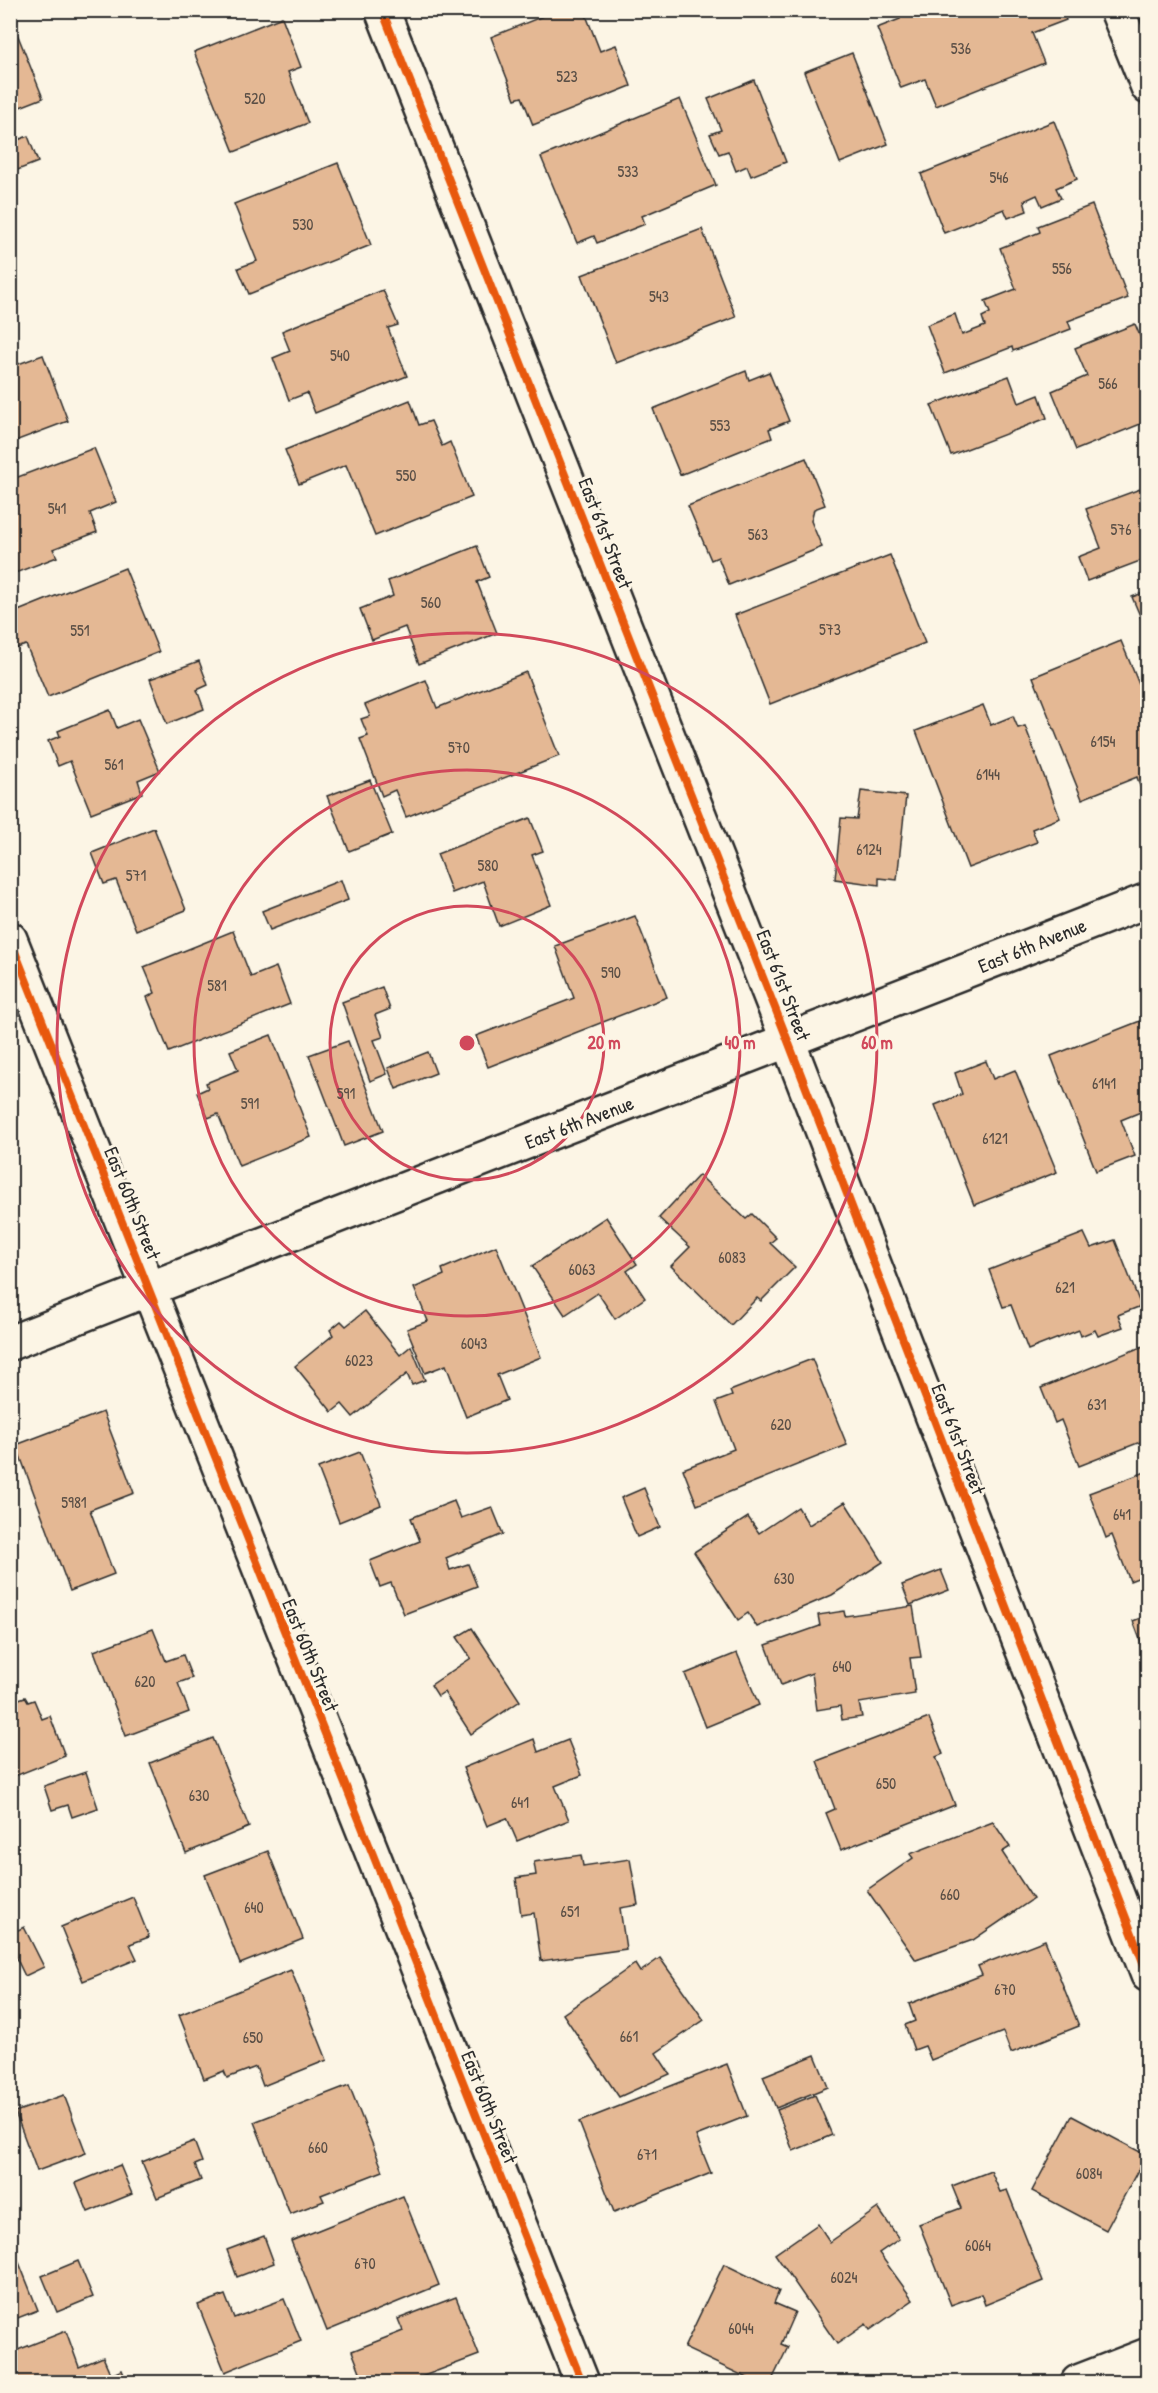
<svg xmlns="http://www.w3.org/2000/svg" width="1158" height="2393" font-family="'Patrick Hand',sans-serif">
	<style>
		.building { fill: #e4b894; stroke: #2b2b2b; stroke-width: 1.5 }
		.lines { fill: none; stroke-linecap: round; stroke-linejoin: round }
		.minor-casing { stroke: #2b2b2b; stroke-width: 38 }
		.minor { stroke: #fcf5e5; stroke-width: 33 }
		.cycleway-casing { stroke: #fcf5e5; stroke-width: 11 }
		.cycleway { stroke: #e8590c; stroke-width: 8 }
		.ring { fill: none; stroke: #d1495b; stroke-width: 3 }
		.labels { text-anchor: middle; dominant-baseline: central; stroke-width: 6; stroke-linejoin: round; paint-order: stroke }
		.number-label { font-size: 16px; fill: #594e45 }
		.street-label { font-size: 20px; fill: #2b2b2b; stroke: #fcf5e5 }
		.centre { fill: #d1495b; stroke: #fcf5e5; stroke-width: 3 }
		.ring-label { font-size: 18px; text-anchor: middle; font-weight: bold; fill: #d1495b; stroke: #fcf5e5; stroke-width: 6; stroke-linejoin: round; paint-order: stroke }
	</style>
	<rect width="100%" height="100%" fill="#fcf5e5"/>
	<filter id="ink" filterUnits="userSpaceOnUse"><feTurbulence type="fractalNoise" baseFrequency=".0167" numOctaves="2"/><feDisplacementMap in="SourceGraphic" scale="12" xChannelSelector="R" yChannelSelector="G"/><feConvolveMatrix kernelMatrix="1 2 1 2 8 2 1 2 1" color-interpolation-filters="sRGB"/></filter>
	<g filter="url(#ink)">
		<!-- building -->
		<g class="building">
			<path d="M558 10H584L600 51 616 45 631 86 533 125 522 97 515 99 491 37Z"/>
			<path d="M904 10H1062L1066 20 1032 33 1044 63 936 106 925 79 901 88 877 28 900 19 898 13Z"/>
			<path d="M282 17 301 67 288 72 308 123 234 152 194 52Z"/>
			<path d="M14 26 43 98 10 111V28Z"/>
			<path d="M852 53 888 144 840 163 804 72Z"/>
			<path d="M754 80 786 162 751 176 747 166 736 171 728 151 719 154 710 134 721 130 708 99Z"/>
			<path d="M680 99 716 185 642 216 645 224 597 243 594 236 577 243 541 157Z"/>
			<path d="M1054 121 1077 179 1056 188 1061 198 1042 206 1037 195 1024 201 1027 211 1008 218 1004 209 944 233 921 174Z"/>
			<path d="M28 136 38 162 10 173V143Z"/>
			<path d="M338 163 371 245 249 294 238 268 257 261 234 204Z"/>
			<path d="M1092 205 1128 298 1068 321 1071 329 1013 351 1012 347 945 373 927 325 955 314 962 335 985 326 982 317 990 313 985 301 1016 289 1000 248 1040 232 1038 226Z"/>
			<path d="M702 229 736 317 616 363 582 275Z"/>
			<path d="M383 290 398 325 388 328 407 376 315 413 307 393 289 400 273 358 290 351 282 331Z"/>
			<path d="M1135 324 1148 355V421L1076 450 1052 391 1087 376 1075 348Z"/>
			<path d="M43 355 68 421 10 443V367Z"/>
			<path d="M746 371 749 380 769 372 789 421 769 429 772 438 680 475 653 409Z"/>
			<path d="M1009 376 1019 403 1039 395 1047 418 951 455 931 405Z"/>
			<path d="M410 400 419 425 431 421 442 446 450 442 472 497 375 536 346 465 299 484 285 450Z"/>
			<path d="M94 448 116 502 90 513 97 532 53 549 57 557 10 575V480Z"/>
			<path d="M806 458 825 505 814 509 811 521 822 547 729 585 718 557 711 560 688 506Z"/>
			<path d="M1148 486V558L1087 581 1078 557 1101 548 1086 509Z"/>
			<path d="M477 546 489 577 477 582 497 633 419 664 405 627 372 640 360 609 393 596 388 581Z"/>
			<path d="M890 555 925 643 770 704 735 615Z"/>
			<path d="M125 568 159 652 48 697 26 645 14 649 10 639V620L15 618 13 613Z"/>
			<path d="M1148 591V624L1144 625 1132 597Z"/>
			<path d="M1121 641 1148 706V789L1142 792 1137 777 1082 799 1033 677Z"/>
			<path d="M199 661 208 685 197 690 204 709 167 724 150 679Z"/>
			<path d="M526 672 559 756 406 817 395 790 382 796 360 739 368 736 361 719 370 716 365 705 426 680 437 708Z"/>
			<path d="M983 705 991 725 1013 716 1018 728 1025 726 1060 818 1032 829 1037 842 968 868 916 731Z"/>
			<path d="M110 710 117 728 138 719 160 771 138 780 142 793 91 813 70 761 58 766 48 741 60 736 58 731Z"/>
			<path d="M370 780 392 834 349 851 327 796Z"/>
			<path d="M861 791 906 796 897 880 879 878V885L835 879 841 818 857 819Z"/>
			<path d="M530 818 543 851 532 855 551 905 499 926 483 881 452 893 437 854Z"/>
			<path d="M154 828 186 910 136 930 116 880 104 884 92 853Z"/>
			<path d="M341 880 348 900 270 930 262 911Z"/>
			<path d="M635 916 667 997 488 1067 476 1036 574 998 555 946Z"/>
			<path d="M233 931 251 977 276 967 290 1004 169 1052 147 997 155 993 144 967Z"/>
			<path d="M382 987 390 1009 375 1015 383 1037 374 1040 387 1074 370 1081 342 1002Z"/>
			<path d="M1140 1021 1148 1039V1109L1121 1120 1135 1156 1096 1171 1051 1056Z"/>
			<path d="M271 1035 311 1137 239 1166 218 1114 208 1118 197 1093 208 1088 206 1083 238 1070 230 1051Z"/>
			<path d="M348 1041 383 1131 344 1146 309 1055Z"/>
			<path d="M428 1052 436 1073 396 1089 388 1068Z"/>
			<path d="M986 1061 993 1079 1015 1070 1057 1172 974 1205 935 1105 962 1094 955 1073Z"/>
			<path d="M699 1175 746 1219 752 1214 776 1238 770 1243 795 1267 761 1301 757 1298 731 1325 671 1266 690 1247 659 1218Z"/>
			<path d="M606 1217 637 1264 627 1271 645 1298 615 1319 598 1293 565 1315 532 1266Z"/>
			<path d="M1084 1233 1091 1248 1115 1240 1141 1306 1118 1315 1123 1327 1098 1336 1095 1330 1081 1336 1079 1330 1028 1350 1011 1305 1003 1307 989 1270Z"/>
			<path d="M496 1246 541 1357 497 1375 507 1400 466 1417 446 1365 425 1373 407 1329 428 1321 414 1288 444 1275 442 1269Z"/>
			<path d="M365 1311 400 1355 411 1346 425 1380 412 1385 407 1374 353 1417 342 1404 332 1412 295 1366 333 1335 330 1330 341 1321 346 1326Z"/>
			<path d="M1148 1344V1439L1079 1466 1061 1420 1055 1423 1041 1388Z"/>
			<path d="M812 1359 847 1445 697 1505 683 1469 734 1449 716 1402 732 1396 730 1391Z"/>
			<path d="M103 1412 134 1493 90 1510 114 1574 70 1591 16 1445Z"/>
			<path d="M360 1452 381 1505 339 1522 318 1468Z"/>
			<path d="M1148 1471V1574L1130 1581 1112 1535 1106 1538 1089 1493Z"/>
			<path d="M644 1488 660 1527 637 1537 621 1498Z"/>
			<path d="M454 1501 461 1518 492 1507 503 1534 446 1558 450 1570 468 1564 477 1586 404 1614 391 1583 380 1587 370 1561 420 1541 411 1518Z"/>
			<path d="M845 1502 883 1562 832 1595 757 1627 748 1613 738 1620 694 1552 748 1517 759 1533 798 1507 809 1525Z"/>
			<path d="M941 1570 949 1590 910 1605 902 1585Z"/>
			<path d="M913 1606 921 1657 910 1658 915 1694 859 1703 862 1717 842 1720 840 1706 817 1710 812 1673 781 1685 766 1645 820 1626 818 1615 844 1611 845 1616Z"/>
			<path d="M1148 1615V1654L1146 1655 1133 1621Z"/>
			<path d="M472 1628 520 1701 471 1734 444 1692 438 1696 431 1685 471 1658 457 1637Z"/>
			<path d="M153 1629 166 1661 183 1655 192 1678 178 1683 189 1712 126 1736 94 1651Z"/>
			<path d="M737 1653 759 1705 706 1727 685 1674Z"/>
			<path d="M25 1697 28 1702 34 1700 42 1719 50 1716 65 1756 10 1778V1702Z"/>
			<path d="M929 1718 943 1754 936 1757 955 1805 841 1850 826 1813 835 1809 817 1761Z"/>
			<path d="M213 1738 249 1827 186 1853 150 1763Z"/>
			<path d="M534 1739 538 1752 568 1740 582 1775 555 1786 569 1820 517 1841 507 1818 487 1826 463 1768Z"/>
			<path d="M86 1772 98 1808 72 1817 68 1805 52 1810 44 1786Z"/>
			<path d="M993 1822 1010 1847 1002 1852 1033 1899 973 1940 916 1960 867 1890 913 1858 910 1854Z"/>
			<path d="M268 1851 303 1939 240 1964 205 1875Z"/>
			<path d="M581 1855 583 1866 630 1859 638 1905 620 1908 626 1949 541 1961 534 1913 521 1915 516 1878 536 1875 534 1862Z"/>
			<path d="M133 1897 149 1937 130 1944 137 1959 83 1981 61 1927Z"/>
			<path d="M24 1927 44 1967 25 1976 10 1945V1934Z"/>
			<path d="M1045 1940 1079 2026 1011 2053 1003 2032 931 2060 925 2046 914 2050 905 2025 915 2021 909 2004 982 1975 978 1966Z"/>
			<path d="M660 1958 704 2020 656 2053 670 2074 619 2097 563 2014 635 1964 640 1972Z"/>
			<path d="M291 1970 327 2060 263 2086 256 2067 227 2078 224 2071 204 2079 179 2015Z"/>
			<path d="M815 2055 828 2087 776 2108 763 2076Z"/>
			<path d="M727 2064 747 2116 696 2136 711 2173 614 2212 579 2122Z"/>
			<path d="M349 2085 383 2171 321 2195 324 2201 290 2214 254 2122Z"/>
			<path d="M64 2095 86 2153 37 2171 15 2112Z"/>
			<path d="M815 2095 832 2135 793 2151 777 2110Z"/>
			<path d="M1072 2116 1146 2155 1106 2230 1032 2191Z"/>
			<path d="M194 2141 202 2162 195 2165 201 2180 157 2198 142 2162Z"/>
			<path d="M120 2165 132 2194 88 2212 76 2183Z"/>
			<path d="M991 2171 1000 2192 1007 2190 1043 2281 985 2305 981 2294 951 2305 919 2224 961 2208 952 2186Z"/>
			<path d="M403 2196 439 2285 327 2331 291 2241Z"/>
			<path d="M878 2208 899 2239 879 2253 913 2300 870 2330 866 2324 837 2344 775 2254 818 2224 830 2242Z"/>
			<path d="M264 2236 274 2263 237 2277 227 2250Z"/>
			<path d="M10 2240 38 2310 10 2321Z"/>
			<path d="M78 2261 93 2297 57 2312 42 2276Z"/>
			<path d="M724 2264 779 2291 774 2303 795 2312 781 2344 788 2347 771 2382H756L684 2348Z"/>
			<path d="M225 2295 234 2318 284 2299 301 2341 225 2372 198 2305Z"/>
			<path d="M456 2297 479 2355 408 2382H364L352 2351 403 2331 398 2319Z"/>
			<path d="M66 2331 79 2367 103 2357 111 2375 122 2370 127 2382H10V2353Z"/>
		</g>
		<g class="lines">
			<!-- minor casing -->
			<g class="minor-casing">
				<g id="minor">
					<path d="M382 10 788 1041 1148 1975"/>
					<path d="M1117 10 1148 87"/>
					<path d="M10 939 582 2382"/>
					<path d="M10 1343 1148 900"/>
					<path d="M1078 2382 1148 2355"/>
				</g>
			</g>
			<!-- minor -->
			<use href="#minor" class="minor"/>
			<!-- cycleway casing -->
			<g class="cycleway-casing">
				<g id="cycleway">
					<path d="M382 10 788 1041 1148 1975"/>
					<path d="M10 939 582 2382"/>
				</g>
			</g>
			<!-- cycleway -->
			<use href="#cycleway" class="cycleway"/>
		</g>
	</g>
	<!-- distance rings -->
	<g class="ring">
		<circle cx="467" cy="1043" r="137"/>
		<circle cx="467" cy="1043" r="273"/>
		<circle cx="467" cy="1043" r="410"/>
	</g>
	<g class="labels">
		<!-- number labels -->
		<g class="number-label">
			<text x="961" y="48">536</text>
			<text x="567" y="76">523</text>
			<text x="255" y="98">520</text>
			<text x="628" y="171">533</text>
			<text x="999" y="177">546</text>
			<text x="303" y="224">530</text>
			<text x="1062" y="268">556</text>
			<text x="659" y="296">543</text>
			<text x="340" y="355">540</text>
			<text x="1108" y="383">566</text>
			<text x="720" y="425">553</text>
			<text x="406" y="475">550</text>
			<text x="57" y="508">541</text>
			<text x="1121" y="529">576</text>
			<text x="758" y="534">563</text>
			<text x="431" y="602">560</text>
			<text x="830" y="629">573</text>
			<text x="80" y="630">551</text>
			<text x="1103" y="741">6154</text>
			<text x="459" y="747">570</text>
			<text x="114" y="764">561</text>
			<text x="988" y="774">6144</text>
			<text x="869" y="849">6124</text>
			<text x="488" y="865">580</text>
			<text x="136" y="875">571</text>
			<text x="611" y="972">590</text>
			<text x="217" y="985">581</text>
			<text x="1104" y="1083">6141</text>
			<text x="346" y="1093">591</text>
			<text x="250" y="1103">591</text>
			<text x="995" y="1138">6121</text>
			<text x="732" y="1257">6083</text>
			<text x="582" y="1269">6063</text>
			<text x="1065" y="1287">621</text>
			<text x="474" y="1343">6043</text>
			<text x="359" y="1360">6023</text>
			<text x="1097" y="1404">631</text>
			<text x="781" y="1424">620</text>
			<text x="74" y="1502">5981</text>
			<text x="1122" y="1514">641</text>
			<text x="784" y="1578">630</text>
			<text x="842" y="1666">640</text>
			<text x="145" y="1681">620</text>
			<text x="886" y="1783">650</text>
			<text x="199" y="1795">630</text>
			<text x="520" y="1802">641</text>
			<text x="950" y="1894">660</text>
			<text x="254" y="1907">640</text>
			<text x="570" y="1911">651</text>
			<text x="1005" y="1989">670</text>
			<text x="629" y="2036">661</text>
			<text x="253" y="2037">650</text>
			<text x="318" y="2147">660</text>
			<text x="647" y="2154">671</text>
			<text x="1089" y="2173">6084</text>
			<text x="978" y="2245">6064</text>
			<text x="365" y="2263">670</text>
			<text x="844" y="2277">6024</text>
			<text x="741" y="2328">6044</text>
		</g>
		<!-- street labels -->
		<g class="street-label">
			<text transform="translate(606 533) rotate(69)">East 61st Street</text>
			<text transform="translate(1032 945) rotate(-22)">East 6th Avenue</text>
			<text transform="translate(784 985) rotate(69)">East 61st Street</text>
			<text transform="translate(579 1122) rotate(-21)">East 6th Avenue</text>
			<text transform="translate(133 1203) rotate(68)">East 60th Street</text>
			<text transform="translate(959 1439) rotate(69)">East 61st Street</text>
			<text transform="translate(311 1655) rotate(68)">East 60th Street</text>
			<text transform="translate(490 2107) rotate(68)">East 60th Street</text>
		</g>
	</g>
	<circle cx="467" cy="1043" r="9" class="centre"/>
	<g class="ring-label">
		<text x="604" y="1049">20 m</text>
		<text x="740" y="1049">40 m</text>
		<text x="877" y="1049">60 m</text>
	</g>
	<!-- margin -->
	<rect width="1158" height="2393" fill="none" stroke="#fcf5e5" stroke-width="36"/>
	<rect x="18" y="18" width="1122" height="2357" fill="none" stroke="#2b2b2b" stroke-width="2" filter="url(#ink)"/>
</svg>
